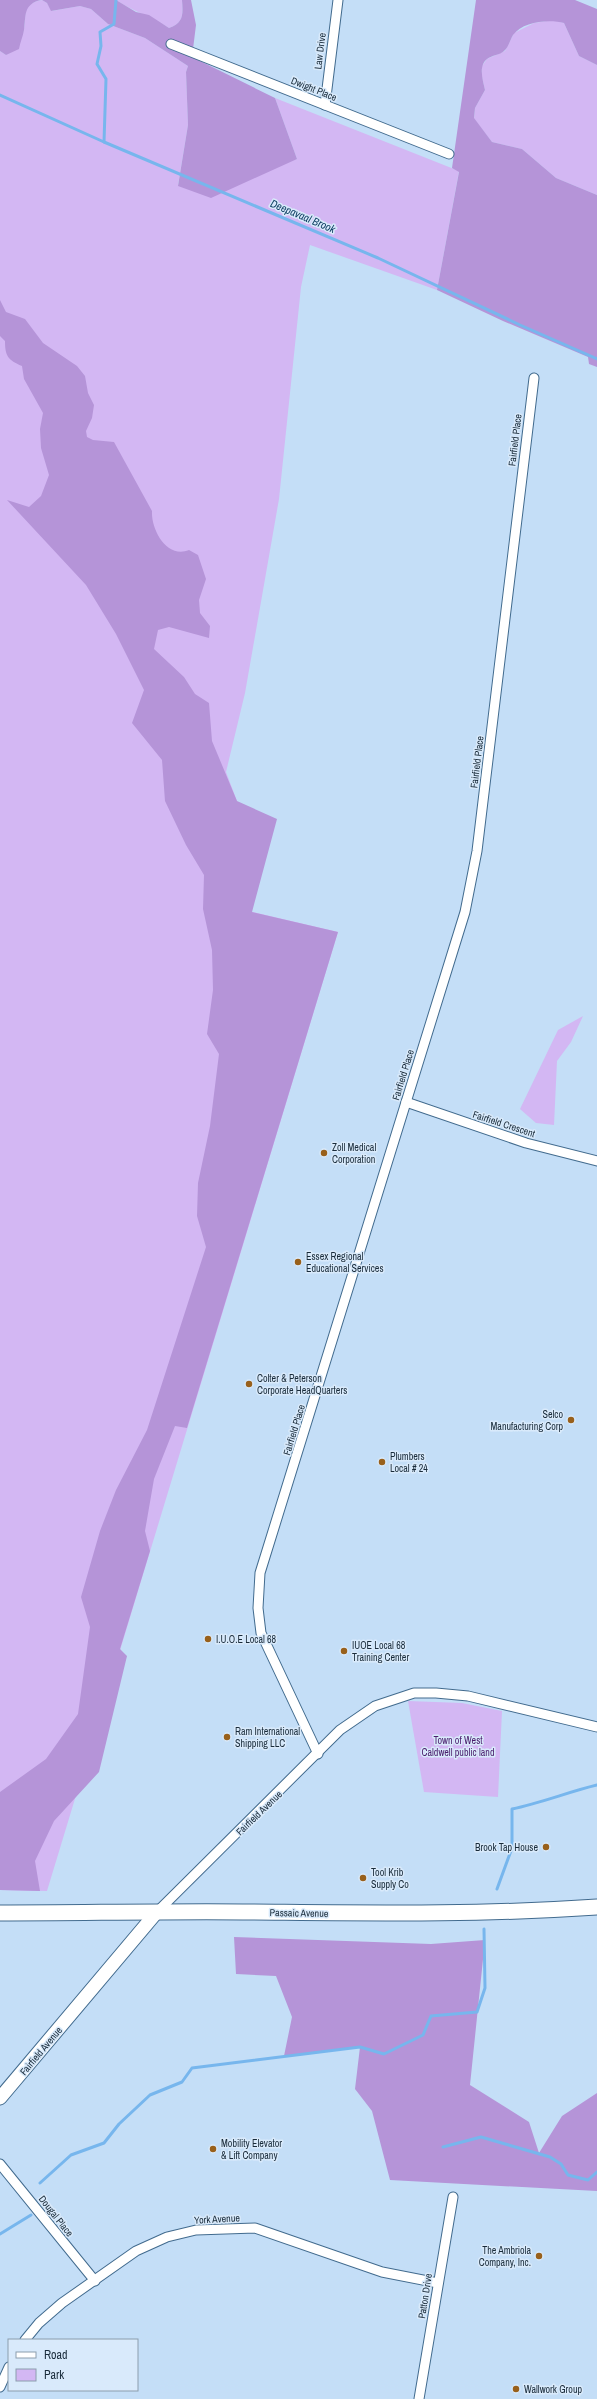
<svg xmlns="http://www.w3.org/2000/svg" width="597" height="2399" font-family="'Archivo Narrow',sans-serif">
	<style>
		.green { fill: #d3b7f3 }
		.forest { fill: #b594d8 }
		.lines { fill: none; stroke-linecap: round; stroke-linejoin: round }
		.stream { stroke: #77b6ed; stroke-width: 3 }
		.street-casing { stroke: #426b8e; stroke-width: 11 }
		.secondary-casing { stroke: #426b8e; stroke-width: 15 }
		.primary-casing { stroke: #426b8e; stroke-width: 17 }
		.street { stroke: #fff; stroke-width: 9 }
		.secondary { stroke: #fff; stroke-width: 13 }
		.primary { stroke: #fff; stroke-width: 15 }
		.poi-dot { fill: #98601b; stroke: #d9eafb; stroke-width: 1.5 }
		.labels { text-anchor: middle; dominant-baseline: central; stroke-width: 3; stroke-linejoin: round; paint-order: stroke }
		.street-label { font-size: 10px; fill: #192b3a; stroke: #d9eafb }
		.poi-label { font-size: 10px; fill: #192b3a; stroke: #d9eafb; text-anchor: start }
		.park-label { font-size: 10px; fill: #491c6c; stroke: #d9eafb }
		.water-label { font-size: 11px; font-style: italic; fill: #114064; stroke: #d9eafb }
	</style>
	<rect width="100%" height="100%" fill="#c4def7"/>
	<!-- green -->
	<g class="green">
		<path d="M42 0 47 3 52 11 80 6 91 9 108 24 145 38 188 66 186 72 188 125 178 185 297 159 275 98 459 171 437 290 310 245 301 287 279 499 245 693 226 772 237 801 223 905 338 932 47 1891 0 1890V51L6 55C11 48 23 37 24 29 27 14 21 4 42 0Z"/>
		<path d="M116 0H182C183 14 184 23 169 28 151 17 133 11 116 0Z"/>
		<path d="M553 20 564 23 579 56 597 65V195L556 178 522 149 492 142 474 119 475 108 485 90 482 77V66L487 59 505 51 514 33 534 23Z"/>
		<path d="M583 1016 571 1042 557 1061 554 1125 536 1123 520 1109 558 1030Z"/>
		<path d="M408 1701 462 1703 502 1711 498 1797 424 1792Z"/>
	</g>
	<!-- forest -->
	<g class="forest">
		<path d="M0 0H41C23 4 26 16 24 30 23 36 20 43 19 49L6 55 0 51Z"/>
		<path d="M42 0H116L136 12 149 15 169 28C184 23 183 14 182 0H191L196 25 192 57 275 98 297 159 211 198 178 186 188 125 186 72 188 66 145 38 108 24 91 9 80 6 51 11 47 3Z"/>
		<path d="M476 0H575L597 9V65L579 56 564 23C550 19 523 21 513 35 510 40 508 48 504 51 500 55 492 55 487 59 478 66 483 81 485 90L475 108 474 118 492 142 522 149 556 178 597 195V367L589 364 588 357 503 321 437 290 459 172 452 168Z"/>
		<path d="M0 300 6 312 25 319 43 343 77 366 85 376 88 393 94 405 92 418 86 431 87 437 93 440 114 442 152 511C151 530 167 559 189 550L198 555 206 579 199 600 200 613 210 626 209 638 169 627 158 630 154 649 184 677 195 694 209 703 212 741 237 801 277 819 252 912 338 932 187 1428 175 1426 154 1479 145 1531 150 1551 120 1649 127 1656 99 1772 54 1821 35 1861 40 1891 0 1890V1792L46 1759 78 1714 90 1627 81 1597 100 1531 116 1490 147 1430 206 1247 197 1216 198 1183 210 1126 219 1054 207 1034 213 990 212 950 203 909 204 875 186 845 165 801 162 760 132 723 144 690 116 634 86 585 7 500 29 507 41 496 49 475 41 448 40 429 43 413 24 379 22 366C8 360 5 356 5 341L0 336Z"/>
		<path d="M234 1937 431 1944 485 1940 470 2085 529 2122 539 2153 562 2116 597 2093V2191L390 2180 372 2111 355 2089 360 2047 284 2056 292 2017 276 1976 236 1974Z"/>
	</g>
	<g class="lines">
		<!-- stream -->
		<g class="stream">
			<path d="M0 95 104 142 378 258 520 325 597 359"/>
			<path d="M104 142 106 79 97 64 101 46 100 32 114 24 116 0"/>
			<path d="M497 1889 512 1848V1809C541 1803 568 1792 597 1785"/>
			<path d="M443 2147 481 2137 550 2157 561 2164 568 2175 588 2180 597 2172"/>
			<path d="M40 2183 71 2155 104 2143 119 2124 150 2095 182 2082 192 2068 360 2047 384 2054 423 2035 431 2016 477 2012 485 1988 484 1929"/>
			<path d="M0 2234 31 2215"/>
		</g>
		<!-- street casing -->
		<g class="street-casing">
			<g id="street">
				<path d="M171 44 449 154"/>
				<path d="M325 105 338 0"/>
				<path d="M406 1102 526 1143 597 1161"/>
				<path d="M318 1754 261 1633 258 1608 260 1573 465 912 477 851 534 378"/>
				<path d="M157 1912 340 1730 375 1706 414 1693H436L468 1696 597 1727"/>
				<path d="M0 2164 95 2281"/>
				<path d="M25 2340 39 2323 62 2303 136 2251 167 2237 196 2230 255 2228 382 2272 438 2283"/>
				<path d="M0 2387 9 2367"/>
				<path d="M419 2399 453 2197"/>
			</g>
		</g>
		<!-- secondary casing -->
		<g class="secondary-casing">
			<path id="secondary" d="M0 2098 156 1913"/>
		</g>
		<!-- primary casing -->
		<g class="primary-casing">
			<path id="primary" d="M0 1913C84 1913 169 1911 253 1912 368 1913 483 1915 597 1907"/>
		</g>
		<!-- street -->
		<use href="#street" class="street"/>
		<!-- secondary -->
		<use href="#secondary" class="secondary"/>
		<!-- primary -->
		<use href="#primary" class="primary"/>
	</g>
	<!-- markers -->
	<g class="poi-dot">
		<circle cx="324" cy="1153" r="4"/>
		<circle cx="298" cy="1262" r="4"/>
		<circle cx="249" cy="1384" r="4"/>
		<circle cx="571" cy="1420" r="4"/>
		<circle cx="382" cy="1462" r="4"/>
		<circle cx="208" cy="1639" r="4"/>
		<circle cx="344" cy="1651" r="4"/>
		<circle cx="227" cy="1737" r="4"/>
		<circle cx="546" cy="1847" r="4"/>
		<circle cx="363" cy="1878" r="4"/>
		<circle cx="213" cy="2149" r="4"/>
		<circle cx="539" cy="2256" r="4"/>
		<circle cx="516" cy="2389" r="4"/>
	</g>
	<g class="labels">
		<!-- street labels -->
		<g class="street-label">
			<text transform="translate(320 51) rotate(-83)">Law Drive</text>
			<text transform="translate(314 89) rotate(22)">Dwight Place</text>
			<text transform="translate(515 440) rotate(-83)">Fairfield Place</text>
			<text transform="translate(477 762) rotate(-83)">Fairfield Place</text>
			<text transform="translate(403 1075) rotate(-73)">Fairfield Place</text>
			<text transform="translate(504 1124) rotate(18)">Fairfield Crescent</text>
			<text transform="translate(294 1430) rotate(-73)">Fairfield Place</text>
			<text transform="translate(259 1813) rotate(-44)">Fairfield Avenue</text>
			<text transform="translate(299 1913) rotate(1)">Passaic Avenue</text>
			<text transform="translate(41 2051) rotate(-50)">Fairfield Avenue</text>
			<text transform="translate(56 2216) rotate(52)">Dougal Place</text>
			<text transform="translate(217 2219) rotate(-3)">York Avenue</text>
			<text transform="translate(425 2296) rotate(-81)">Patton Drive</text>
		</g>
		<!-- poi labels -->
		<g class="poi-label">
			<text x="332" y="1147">Zoll Medical<tspan x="332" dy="12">Corporation</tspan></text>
			<text x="306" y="1256">Essex Regional<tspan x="306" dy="12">Educational Services</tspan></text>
			<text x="257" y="1378">Colter &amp; Peterson<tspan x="257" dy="12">Corporate HeadQuarters</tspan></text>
			<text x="563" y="1414" text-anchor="end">Selco<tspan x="563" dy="12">Manufacturing Corp</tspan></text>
			<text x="390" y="1456">Plumbers<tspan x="390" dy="12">Local # 24</tspan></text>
			<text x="216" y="1639">I.U.O.E Local 68</text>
			<text x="352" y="1645">IUOE Local 68<tspan x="352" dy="12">Training Center</tspan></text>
			<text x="235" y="1731">Ram International<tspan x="235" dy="12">Shipping LLC</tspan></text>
			<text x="538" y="1847" text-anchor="end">Brook Tap House</text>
			<text x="371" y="1872">Tool Krib<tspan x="371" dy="12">Supply Co</tspan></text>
			<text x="221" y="2143">Mobility Elevator<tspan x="221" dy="12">&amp; Lift Company</tspan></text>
			<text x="531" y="2250" text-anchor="end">The Ambriola<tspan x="531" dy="12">Company, Inc.</tspan></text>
			<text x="524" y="2389">Wallwork Group</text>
		</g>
		<!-- park labels -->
		<g class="park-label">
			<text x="458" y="1740">Town of West<tspan x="458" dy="12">Caldwell public land</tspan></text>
		</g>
		<!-- water labels -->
		<g class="water-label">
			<text transform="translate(303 216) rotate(23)">Deepavaal Brook</text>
		</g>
	</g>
	<!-- legend -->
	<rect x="8" y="2339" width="130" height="52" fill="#d9eafb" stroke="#8c9eae"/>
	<rect x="16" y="2352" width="20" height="6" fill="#ffffff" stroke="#8c9eae"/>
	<text x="44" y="2359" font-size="12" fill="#192b3a">Road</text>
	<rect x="16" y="2369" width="20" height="12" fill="#d3b7f3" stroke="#8c9eae"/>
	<text x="44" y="2379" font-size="12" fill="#192b3a">Park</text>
</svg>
